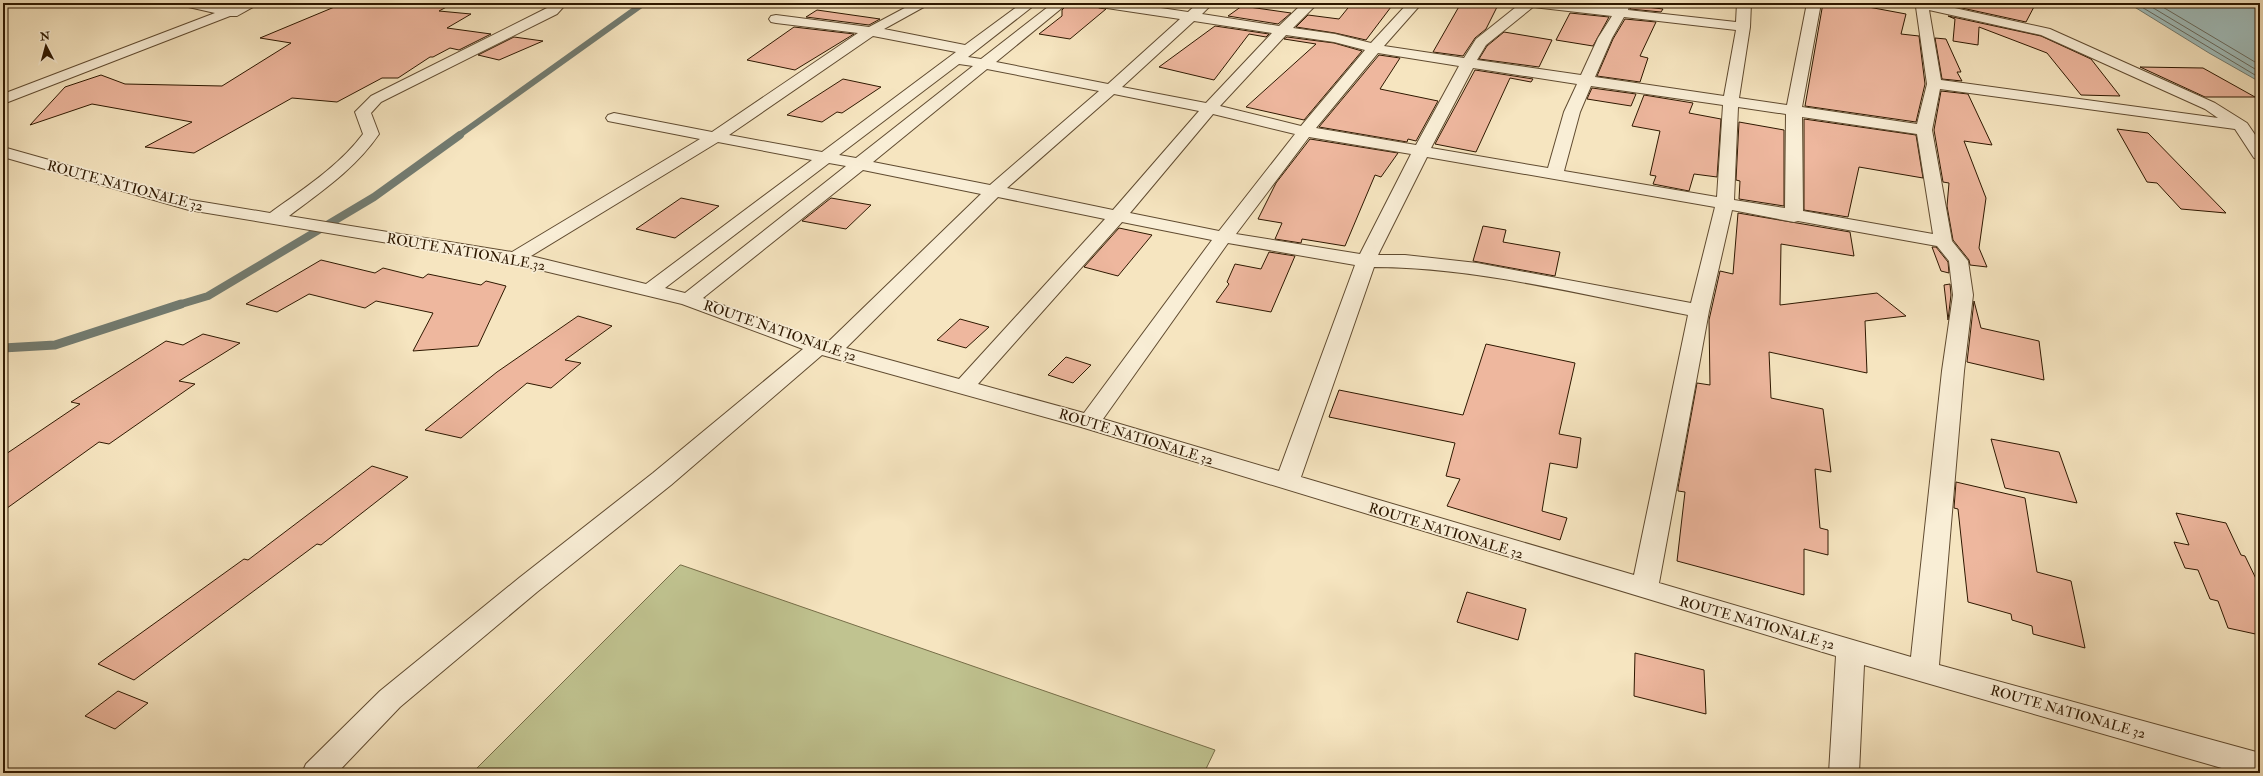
<svg xmlns="http://www.w3.org/2000/svg" width="2263" height="776" font-family="'IM FELL Double Pica',serif">
	<style>
		.green { fill: #c0c390; stroke: #776e48 }
		.water { fill: #a0bdbb; stroke: #727b70 }
		.lines { fill: none; stroke-linecap: round; stroke-linejoin: round }
		.shore { stroke: #676a5e; stroke-width: 1 }
		.stream-far2 { stroke: #727b70; stroke-width: 6 }
		.stream-far1 { stroke: #727b70; stroke-width: 8 }
		.stream { stroke: #727b70; stroke-width: 9 }
		.building { fill: #eeb79e; stroke: #2e1800 }
		.minor-casing { stroke: #604b30; stroke-width: 2 }
		.minor { fill: #f9eed6; fill-rule: evenodd }
		.labels { text-anchor: middle; dominant-baseline: central; stroke-width: 3.5; stroke-linejoin: round; paint-order: stroke }
		.street-label { font-size: 14px; fill: #2e1800; stroke: #f9eed6 }
	</style>
	<rect width="100%" height="100%" fill="#f6e5c0"/>
	<filter id="stains"><feTurbulence type="fractalNoise" baseFrequency=".005" numOctaves="4"/><feColorMatrix values="0 0 0 0 .2 0 0 0 0 .09 0 0 0 0 .02 0 0 0 .5 -.17"/></filter>
	<radialGradient id="worn" r=".72"><stop offset=".6" stop-color="#630" stop-opacity="0"/><stop offset="1" stop-color="#630" stop-opacity=".3"/></radialGradient>
	<!-- green -->
	<path class="green" d="M680 565H681L1215 750 1204 773H472Z"/>
	<!-- water -->
	<path class="water" d="M2128 3H2260V82L2209 53Z"/>
	<g class="lines">
		<!-- shore -->
		<g class="shore">
			<path d="M2135 3 2260 78"/>
			<path d="M2145 3 2260 72"/>
			<path d="M2156 3 2260 65"/>
		</g>
		<!-- stream-far2 -->
		<path class="stream-far2" d="M458 136 644 3"/>
		<!-- stream-far1 -->
		<path class="stream-far1" d="M178 305 208 296 374 197 460 135"/>
		<!-- stream -->
		<path class="stream" d="M3 348 55 345 181 304"/>
	</g>
	<!-- building -->
	<g class="building">
		<path d="M344 3H454L439 11 471 14 447 28 491 34 459 50 450 48 433 57H430L398 78H382L337 102 292 98 194 153 145 147 192 122 92 104 30 125 65 87 101 75 125 84 222 86 291 43 260 38Z"/>
		<path d="M1069 3H1092L1099 8 1106 9 1070 39 1039 34 1062 16V10Z"/>
		<path d="M1352 3H1394L1366 40 1335 33 1296 27 1308 15 1339 19Z"/>
		<path d="M1461 3H1499L1486 29 1475 38 1463 56 1433 52Z"/>
		<path d="M1823 3H1864L1863 6 1906 14 1901 34 1919 36 1925 84 1916 122 1805 106Z"/>
		<path d="M1939 3H2036L2026 22Z"/>
		<path d="M1631 5 1663 9 1661 12 1630 9Z"/>
		<path d="M1242 6 1291 13 1278 24 1228 16Z"/>
		<path d="M817 10 880 19 869 25 806 17Z"/>
		<path d="M1570 13 1609 17 1593 46 1556 40Z"/>
		<path d="M1948 16 2041 36 2091 59 2120 96 2081 95 2047 53 1979 27 1978 45 1953 41 1955 19Z"/>
		<path d="M1625 19 1656 22 1640 56 1648 58 1640 82 1597 76 1613 39Z"/>
		<path d="M1215 26 1269 34 1266 37 1249 34 1214 80 1159 67Z"/>
		<path d="M794 27 854 34 795 70 747 60Z"/>
		<path d="M1504 32 1552 40 1539 67 1479 59 1487 46Z"/>
		<path d="M514 37 543 41 499 60 478 55Z"/>
		<path d="M1287 37 1334 43 1362 51 1304 120 1246 107 1316 44 1284 39Z"/>
		<path d="M1935 38 1946 39 1961 72H1957L1962 81 1942 79Z"/>
		<path d="M1379 55 1400 58 1380 89 1438 101 1416 141 1408 139 1407 142 1319 127Z"/>
		<path d="M2140 67 2203 68 2255 97H2205Z"/>
		<path d="M1475 70 1533 79 1531 82 1510 78 1476 152 1435 144Z"/>
		<path d="M843 79 881 87 842 113 837 112 822 122 787 115Z"/>
		<path d="M1592 88 1636 94 1631 106 1587 99Z"/>
		<path d="M1941 91 1968 94 1992 145 1964 141 1986 198 1979 248 1987 267 1970 265 1969 260 1953 240 1947 206 1949 183 1943 182 1934 130Z"/>
		<path d="M1644 95 1693 103 1689 113 1721 119 1717 177 1694 174 1689 191 1653 184 1656 176 1650 175 1660 131 1632 126Z"/>
		<path d="M1804 119 1916 135 1923 178 1859 167 1848 217 1804 210Z"/>
		<path d="M1739 122 1784 130V206L1739 199 1740 181 1736 180Z"/>
		<path d="M2117 129 2148 133 2226 213 2181 209 2157 183 2147 182Z"/>
		<path d="M1310 139 1398 153 1381 177 1375 175 1345 246 1302 239 1301 243 1275 239 1282 223 1258 219 1276 183Z"/>
		<path d="M681 198 719 206 675 238 636 229Z"/>
		<path d="M831 198 871 205 846 229 802 221Z"/>
		<path d="M1738 213 1850 232 1854 256 1781 244 1780 305 1877 293 1906 316 1865 321 1867 373 1769 352 1771 398 1823 409 1831 472 1815 469 1820 528 1828 530V555L1804 549V595L1677 561 1685 492 1678 491V488L1697 383 1710 385 1709 320 1720 271 1733 274Z"/>
		<path d="M1483 226 1506 230 1503 242 1560 252 1555 276 1473 261Z"/>
		<path d="M1119 228 1152 235 1118 276 1084 267Z"/>
		<path d="M1932 247H1936L1948 262 1949 273 1941 271Z"/>
		<path d="M1269 252 1295 256 1271 312 1216 302 1229 284 1227 282 1235 264 1261 269Z"/>
		<path d="M321 260 375 273 383 268 423 278 428 274 481 285 486 281 506 286 478 346 413 351 433 313 376 301 365 308 309 294 277 312 246 304Z"/>
		<path d="M1950 284 1951 295 1948 320 1944 285Z"/>
		<path d="M1974 301 1981 328 2039 341 2044 380 1967 362Z"/>
		<path d="M578 316 612 326 565 360 581 363 551 388 527 383 461 438 425 430 497 372Z"/>
		<path d="M960 319 989 327 966 348 937 340Z"/>
		<path d="M203 334 240 343 179 381 195 384 109 444 99 442 3 511V456L80 404 71 402 166 341 183 345Z"/>
		<path d="M1486 344 1575 363 1559 434 1581 438 1577 468 1550 463 1542 511 1567 518 1560 540 1447 506 1460 479 1446 476 1455 443 1329 417 1339 390 1463 415Z"/>
		<path d="M1066 357 1091 365 1073 383 1048 375Z"/>
		<path d="M1991 439 2059 452 2077 503 2005 488Z"/>
		<path d="M372 466 408 477 321 545 317 544 134 680 98 664 244 559 248 560Z"/>
		<path d="M1956 482 2025 498 2037 572 2071 581 2085 648 2033 634 2032 626 2012 620 2011 614 1968 602 1958 509 1954 508Z"/>
		<path d="M2176 513 2226 523 2241 555 2245 556 2260 587V635L2228 628 2218 601 2210 599 2198 570 2185 568 2174 542 2189 545Z"/>
		<path d="M1467 592 1526 609 1518 640 1457 622Z"/>
		<path d="M1635 653 1704 670 1706 714 1634 696Z"/>
		<path d="M118 691 148 703 115 729 85 716Z"/>
	</g>
	<g class="lines">
		<!-- minor casing -->
		<g class="minor-casing">
			<g id="minor">
				<path d="M182 3H206L228 8 241 3H260L237 16H230L3 104V94L215 13 184 6Z"/>
				<path d="M553 3H567L557 14 381 102 371 113 379 134C355 169 322 191 289 216L512 252 700 139 608 121 606 118 608 115 614 113 712 132 858 33 776 23 771 22 769 19 771 16 776 15 869 27 914 3H931L884 29 965 45 1022 3H1037L968 57 981 59 1053 3H1068L996 62 1108 84 1180 19 1100 7 1093 3H1127L1188 12 1198 3H1213L1202 14 1279 26 1303 3H1318L1293 28 1335 34 1371 43 1408 3H1422L1384 46 1464 58 1476 39 1521 3H1568L1615 8 1616 3H1630L1628 10 1736 22 1737 3H1751L1750 27 1739 98 1787 105 1807 3H1821L1802 107 1917 124 1927 84 1916 7 1907 3H1932L2050 29 2215 103 2247 123 2260 142V159L2254 158 2235 129 1940 89 1932 130 1952 241 1968 261 1973 295 1964 371 1939 665 2260 753V773H2239L1864 665 1859 773H1829L1836 656 1081 427 822 355 671 485 537 592 400 707 337 773H302L306 764 380 691 519 578 653 473 803 349 682 304 515 264 189 210 3 157V147L191 200 270 213C303 189 338 167 363 134L355 112 371 96 547 8ZM1533 7 1612 16 1598 38 1581 75 1477 60 1486 45ZM1929 10 2041 35 2205 109 2218 118 1941 80ZM1624 17 1736 30 1724 96 1595 77 1612 38ZM1194 21 1272 33 1206 103 1122 87ZM1286 35 1334 42 1365 50 1301 126 1220 106ZM873 36 956 52 822 152 729 135ZM1378 53 1459 66 1416 145 1316 128ZM959 64 973 66 856 158 839 155ZM1473 68 1577 84 1564 112 1548 168 1431 148ZM987 69 1099 91 990 185 873 162ZM1591 86 1723 105 1717 197 1564 171 1580 112ZM1114 94 1199 111 1113 210 1007 188ZM1738 107 1786 114 1785 208 1734 200ZM1213 114 1295 134 1219 231 1130 213ZM1802 117 1917 134 1933 234 1803 211ZM1309 137 1411 154 1360 254 1236 234ZM718 142 812 160 646 284 531 256ZM1427 157 1715 207 1691 303 1477 263 1405 255H1378ZM829 163 846 166 685 293 665 288ZM863 170 981 194 827 343 703 298ZM998 197 1105 219 959 379 846 348ZM1732 210 1794 222 1798 221 1937 246 1949 261 1953 295 1942 371 1911 657 1659 583 1709 311ZM1122 222 1212 240 1084 413 978 384ZM1228 243 1355 265 1279 471 1103 419ZM1374 267C1476 267 1587 296 1688 315L1634 575 1301 477Z"/>
			</g>
		</g>
		<!-- minor -->
		<use href="#minor" class="minor"/>
	</g>
	<g class="labels">
		<!-- street labels -->
		<g class="street-label">
			<text transform="translate(125 186) rotate(15)">ROUTE NATIONALE 32</text>
			<text transform="translate(466 252) rotate(10)">ROUTE NATIONALE 32</text>
			<text transform="translate(780 331) rotate(19)">ROUTE NATIONALE 32</text>
			<text transform="translate(1136 437) rotate(17)">ROUTE NATIONALE 32</text>
			<text transform="translate(1446 531) rotate(17)">ROUTE NATIONALE 32</text>
			<text transform="translate(1757 623) rotate(16)">ROUTE NATIONALE 32</text>
			<text transform="translate(2068 712) rotate(16)">ROUTE NATIONALE 32</text>
		</g>
	</g>
	<!-- margin -->
	<rect width="2263" height="776" fill="none" stroke="#f6e5c0" stroke-width="16"/>
	<rect x="4" y="4" width="2255" height="768" fill="none" stroke="#2e1800" stroke-width="2"/>
	<rect x="8" y="8" width="2247" height="760" fill="none" stroke="#2e1800"/>
	<!-- north arrow -->
	<g transform="translate(46 46) rotate(354)" stroke="#f9eed6" stroke-width="3" paint-order="stroke">
	<path d="M0-3L7 15L0 10L-7 15Z" fill="#2e1800"/>
	<text y="-6" font-size="11" font-weight="bold" text-anchor="middle" fill="#2e1800">N</text>
	</g>
	<rect width="100%" height="100%" filter="url(#stains)"/>
	<rect width="100%" height="100%" fill="url(#worn)"/>
</svg>
